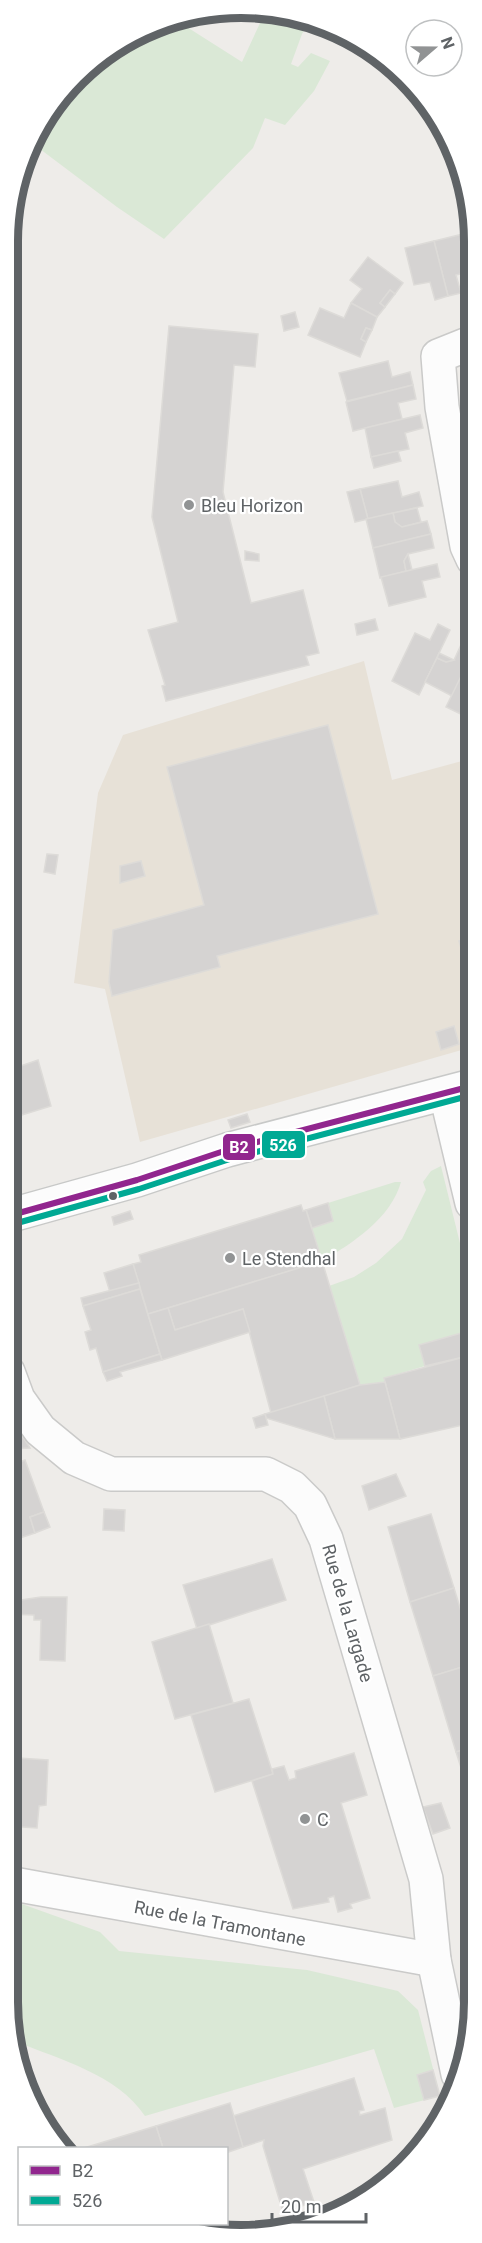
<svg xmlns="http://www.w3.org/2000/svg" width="482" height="2243" font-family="Roboto,sans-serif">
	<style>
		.commercial { fill: #e7e1d7 }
		.green { fill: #dae8d6 }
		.building { fill: #d5d3d2; stroke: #dddbd8; stroke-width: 1.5 }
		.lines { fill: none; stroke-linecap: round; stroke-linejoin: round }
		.street-casing { stroke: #cacac9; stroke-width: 36 }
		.secondary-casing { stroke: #c8c9c8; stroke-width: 36 }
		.street { stroke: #fcfcfc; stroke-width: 33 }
		.secondary { stroke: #fcfcfc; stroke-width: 33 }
		.bus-1-casing { stroke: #fff; stroke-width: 10 }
		.bus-2-casing { stroke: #fff; stroke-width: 10 }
		.bus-1 { stroke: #91268e; stroke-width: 6 }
		.bus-2 { stroke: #00a994; stroke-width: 6 }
		.poi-dot { fill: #919394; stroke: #fff; stroke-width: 2 }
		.bus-dot { fill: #5f6366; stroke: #fff; stroke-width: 2 }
		.labels { text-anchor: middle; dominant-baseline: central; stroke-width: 4.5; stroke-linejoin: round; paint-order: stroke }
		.poi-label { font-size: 18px; fill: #5f6366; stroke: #fff; text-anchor: start }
		.street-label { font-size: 18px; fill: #5f6366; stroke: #fff }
		.rim { fill: none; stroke: #5f6366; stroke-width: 8 }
		.line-badge { stroke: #fff; stroke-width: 2 }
		.badge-label { font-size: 16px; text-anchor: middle; font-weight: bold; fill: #fff }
	</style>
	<rect width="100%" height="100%" fill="#eeece9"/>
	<!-- commercial -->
	<path class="commercial" d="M364 661 392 780 473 758 472 1047 140 1142 105 989 74 983 98 793 123 735Z"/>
	<!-- green -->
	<g class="green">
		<path d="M266 10 310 21 302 34 291 64 298 67 311 53 330 61 314 91 285 125 265 118 253 148 164 239 117 207 36 146 17 190 39 124 99 56 181 15 179 22 242 62Z"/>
		<path d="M441 1166 472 1292V1330L420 1345 425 1366 384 1378 385 1382 271 1413 260 1369 329 1286 354 1277 376 1263 402 1239 426 1190 423 1182 431 1171Z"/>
		<path d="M395 1182H401C391 1218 353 1243 322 1261L312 1228 333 1221 328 1203Z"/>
		<path d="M8 1899 100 1932 119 1951 307 1970 398 1991 418 2010 440 2096 394 2108 374 2049 145 2116C117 2074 60 2060 15 2041L8 2002Z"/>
	</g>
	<!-- building -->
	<g class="building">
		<path d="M463 234 472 271 456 275 461 293 448 296 434 241Z"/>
		<path d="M470 240 473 241 472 271 467 247Z"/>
		<path d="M434 241 448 296 435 300 430 282 414 285 405 248Z"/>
		<path d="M368 257 403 283 395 294 390 290 380 303 385 307 377 317 351 303 362 289 350 280Z"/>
		<path d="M390 290 395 294 385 307 380 303Z"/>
		<path d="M351 303 377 317 372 330 366 328 361 339 366 342 360 357 308 335 320 308 344 318Z"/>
		<path d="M295 312 299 327 284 331 281 316Z"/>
		<path d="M169 326 258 334 255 367 234 365 223 492 251 603 303 590 319 653 306 656 309 665 166 701 162 686 165 685 148 630 178 622 152 517Z"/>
		<path d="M366 328 372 330 366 342 361 339Z"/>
		<path d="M388 361 392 377 410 372 413 385 347 401 339 373Z"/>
		<path d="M413 385 416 399 398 403 402 419 353 431 346 402Z"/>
		<path d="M420 415 423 428 405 433 409 449 371 457 365 428Z"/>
		<path d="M398 451 401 461 374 468 371 457Z"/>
		<path d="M398 481 402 497 419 492 423 506 368 519 360 489Z"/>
		<path d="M360 489 368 519 355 522 347 492Z"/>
		<path d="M417 508 421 522 402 527 395 522 393 513Z"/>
		<path d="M393 513 395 522 402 527 427 521 431 534 373 548 366 519Z"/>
		<path d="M431 534 434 548 408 554 404 561 406 571 380 578 373 548Z"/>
		<path d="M245 551 259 554V561L245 560Z"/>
		<path d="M408 554 412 570 406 571 404 561Z"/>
		<path d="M437 564 440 577 422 581 426 597 389 606 381 577Z"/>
		<path d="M375 619 378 630 357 635 355 624Z"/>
		<path d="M438 624 450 630 419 695 392 681 415 633 430 640Z"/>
		<path d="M465 636 473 640V652L452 696 425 682 437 658 446 662 454 660Z"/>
		<path d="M473 652V720L446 707Z"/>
		<path d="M439 653 454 660 446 662 437 658Z"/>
		<path d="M328 725 378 914 217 956 220 967 112 996 109 982 113 930 204 905 167 767Z"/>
		<path d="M47 854 58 855 55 874 44 872Z"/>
		<path d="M141 861 145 876 120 883V866Z"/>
		<path d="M473 937V990L459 941Z"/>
		<path d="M454 1026 459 1044 441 1050 436 1032Z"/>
		<path d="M38 1060 51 1106 9 1119V1063L13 1062 15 1068Z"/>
		<path d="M247 1114 250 1122 231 1128 228 1120Z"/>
		<path d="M328 1203 333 1221 312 1228 306 1210Z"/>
		<path d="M301 1205 303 1211 306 1210 322 1261 148 1314 133 1264 141 1262 139 1255Z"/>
		<path d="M130 1211 133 1219 114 1225 112 1217Z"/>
		<path d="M322 1261 360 1385 271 1413 243 1309 175 1330 168 1308Z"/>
		<path d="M133 1264 139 1283 110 1292 104 1273Z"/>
		<path d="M139 1283 140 1289 83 1306 81 1298Z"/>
		<path d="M140 1289 160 1354 103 1372 96 1348 90 1350 85 1332 91 1330 83 1306Z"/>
		<path d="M168 1308 175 1330 243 1309 250 1332 162 1360 148 1314Z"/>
		<path d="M472 1330V1355L425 1366 419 1345Z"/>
		<path d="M160 1354 162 1360 120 1372 122 1376 107 1381 103 1372Z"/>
		<path d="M472 1355V1423L400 1439 384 1378Z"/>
		<path d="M385 1382 400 1439H335L324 1396 360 1385Z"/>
		<path d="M324 1396 335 1439 266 1418 265 1414Z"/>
		<path d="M265 1414 268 1425 256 1428 253 1418Z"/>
		<path d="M23 1437 30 1448 8 1449V1439Z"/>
		<path d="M25 1460 44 1512 30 1517 35 1533 8 1542V1502L19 1498 13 1480 8 1482V1466Z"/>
		<path d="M396 1474 406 1496 369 1510 362 1486Z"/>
		<path d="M104 1509 125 1510 124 1531 103 1530Z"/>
		<path d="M44 1512 50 1527 35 1533 30 1517Z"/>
		<path d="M431 1514 454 1588 410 1602 388 1527Z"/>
		<path d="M272 1559 286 1600 197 1629 183 1585Z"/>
		<path d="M454 1588 472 1647V1664L433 1676 410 1602Z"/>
		<path d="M41 1597H67L65 1661 40 1660 41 1620H34V1615L8 1614V1602Z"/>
		<path d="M209 1624 233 1703 175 1719 152 1642Z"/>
		<path d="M472 1664V1747L456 1752 433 1676Z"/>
		<path d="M249 1699 273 1774 215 1792 191 1715Z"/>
		<path d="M472 1747V1802L456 1752Z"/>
		<path d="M354 1753 367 1795 341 1803 370 1898 350 1904 352 1908 338 1912 334 1896 328 1898 329 1902 293 1909 252 1781 273 1774 272 1769 284 1766 289 1780 296 1778 295 1771Z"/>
		<path d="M18 1758 48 1760 46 1805 39 1806 37 1828 8 1826V1803L16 1804Z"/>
		<path d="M8 1775H17L16 1804 8 1803Z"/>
		<path d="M441 1803 450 1828 433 1834 423 1807Z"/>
		<path d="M472 1831V1871L461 1835Z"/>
		<path d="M433 2070 440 2096 424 2100 417 2075Z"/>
		<path d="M354 2078 364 2110 359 2111 360 2115 385 2108 392 2140 303 2169 314 2202 283 2212 263 2146 264 2140 243 2147 233 2116Z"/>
		<path d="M230 2103 243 2147 226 2153V2148H163L156 2126Z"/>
		<path d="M156 2126 163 2148H84Z"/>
	</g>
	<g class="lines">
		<!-- street casing -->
		<g class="street-casing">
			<g id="street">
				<path d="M473 559 467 546 442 407 438 356 473 342"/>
				<path d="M446 1094 472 1203"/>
				<path d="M8 1372 18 1399 40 1430 74 1458 111 1474H266L292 1487 310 1505 326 1539 426 1879 434 1960 458 2074"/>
				<path d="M8 1883 434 1960"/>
			</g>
		</g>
		<!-- secondary casing -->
		<g class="secondary-casing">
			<path id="secondary" d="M8 1216 137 1180 227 1150 472 1086"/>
		</g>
		<!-- street -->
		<use href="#street" class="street"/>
		<!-- secondary -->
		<use href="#secondary" class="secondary"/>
		<!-- bus-1 casing -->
		<g class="bus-1-casing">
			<path id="bus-1" d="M8 1216 137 1180 227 1150 472 1086"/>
		</g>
		<!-- bus-2 casing -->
		<g class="bus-2-casing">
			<path id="bus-2" d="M10 1225 139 1189 230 1159 472 1095"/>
		</g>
		<!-- bus-1 -->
		<use href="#bus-1" class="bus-1"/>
		<!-- bus-2 -->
		<use href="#bus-2" class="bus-2"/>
	</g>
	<!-- markers -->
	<g class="poi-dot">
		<circle cx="189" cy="505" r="6"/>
		<circle cx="230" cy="1258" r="6"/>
		<circle cx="305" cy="1819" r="6"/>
	</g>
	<circle class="bus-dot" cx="113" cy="1196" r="5"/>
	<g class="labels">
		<!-- poi labels -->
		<g class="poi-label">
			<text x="201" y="505">Bleu Horizon</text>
			<text x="242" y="1258">Le Stendhal</text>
			<text x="317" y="1819">C</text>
		</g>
		<!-- street labels -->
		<g class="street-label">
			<text transform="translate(348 1613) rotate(74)">Rue de la Largade</text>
			<text transform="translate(220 1923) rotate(11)">Rue de la Tramontane</text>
		</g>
	</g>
	<!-- crop -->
	<path d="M0 0H482V2243H0ZM241 18H241A223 223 0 0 1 464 241V2002A223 223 0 0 1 241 2225H241A223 223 0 0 1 18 2002V241A223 223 0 0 1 241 18Z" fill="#fff" fill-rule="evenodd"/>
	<path class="rim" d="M241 18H241A223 223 0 0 1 464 241V2002A223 223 0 0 1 241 2225H241A223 223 0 0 1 18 2002V241A223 223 0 0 1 241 18Z"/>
	<g class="line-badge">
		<rect x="261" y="1130" width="45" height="29" rx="6" fill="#00a994"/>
		<rect x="222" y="1133" width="34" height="28" rx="6" fill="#91268e"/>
	</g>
	<g class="badge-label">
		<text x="283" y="1151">526</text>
		<text x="239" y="1153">B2</text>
	</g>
	<!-- legend -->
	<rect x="18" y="2147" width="210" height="78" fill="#ffffff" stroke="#bfc1c2" stroke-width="1.5"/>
	<rect x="30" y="2166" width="30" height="9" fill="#91268e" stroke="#bfc1c2" stroke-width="1.5"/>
	<text x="72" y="2177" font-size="18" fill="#5f6366">B2</text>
	<rect x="30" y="2196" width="30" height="9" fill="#00a994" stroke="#bfc1c2" stroke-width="1.5"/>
	<text x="72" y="2207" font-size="18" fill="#5f6366">526</text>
	<!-- north arrow -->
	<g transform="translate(434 48) rotate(70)"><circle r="28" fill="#ffffff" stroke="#bfc1c2" stroke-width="1.5"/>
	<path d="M0-4.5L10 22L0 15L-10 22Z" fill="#919394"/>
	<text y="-9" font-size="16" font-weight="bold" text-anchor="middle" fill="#5f6366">N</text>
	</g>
	<!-- scale -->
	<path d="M272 2213v9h94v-9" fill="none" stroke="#5f6366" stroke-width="3"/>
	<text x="281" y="2213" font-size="18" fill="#5f6366" stroke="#ffffff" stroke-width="4.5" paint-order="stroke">20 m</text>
</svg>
